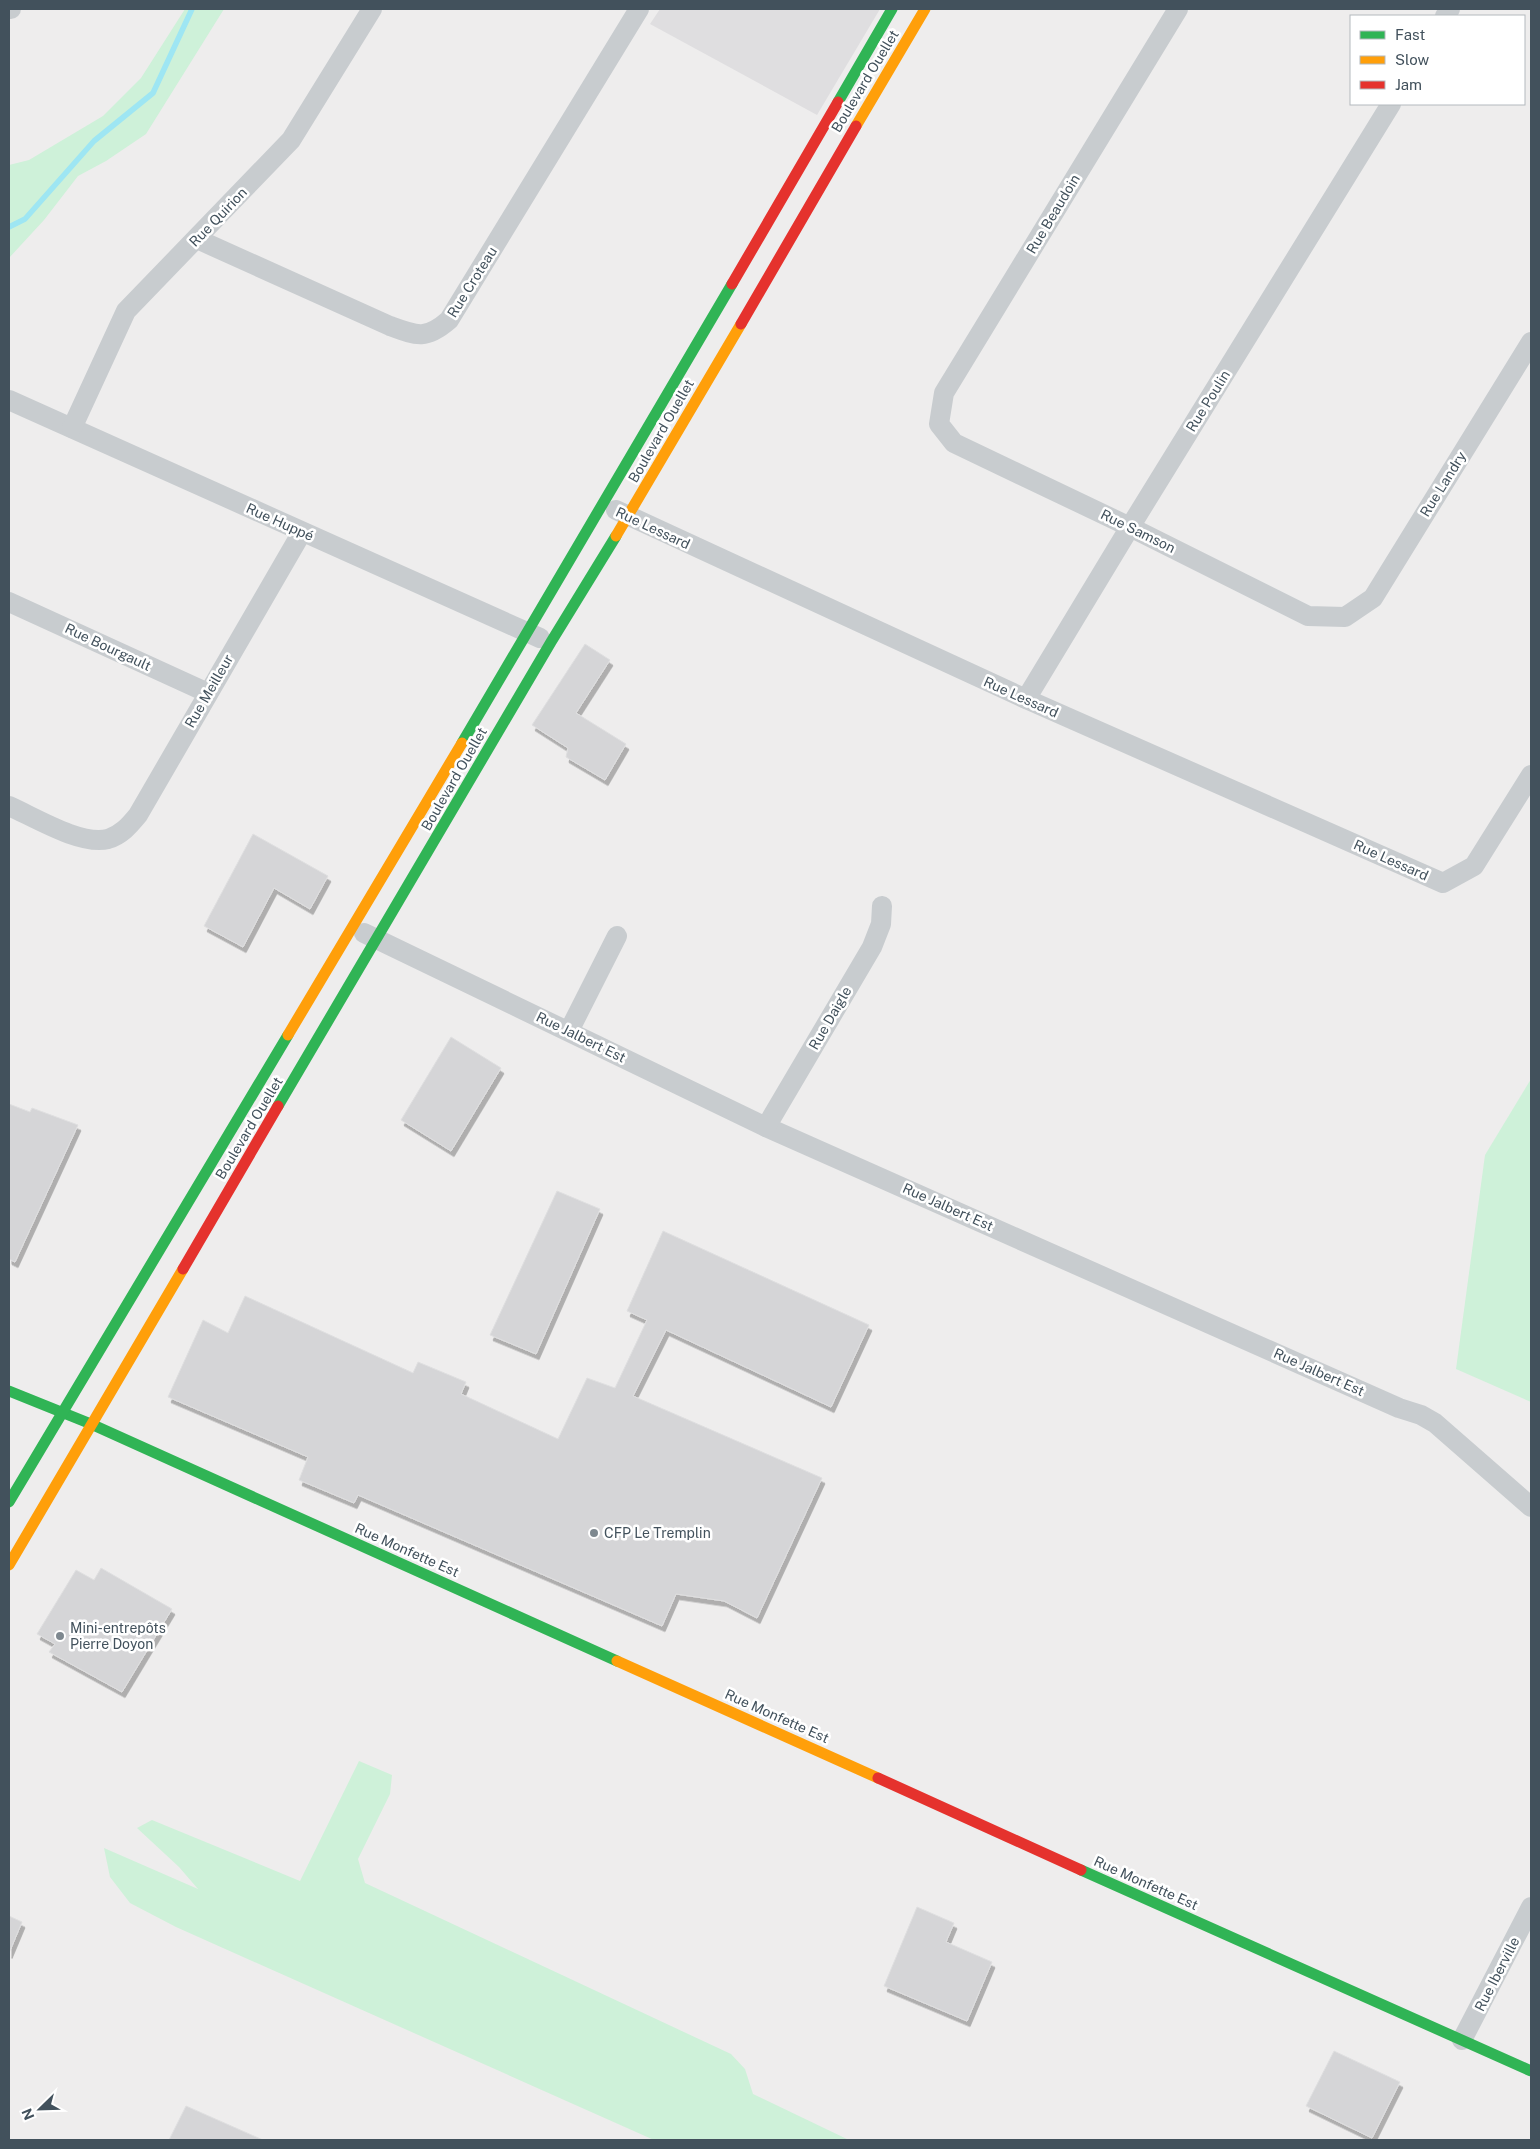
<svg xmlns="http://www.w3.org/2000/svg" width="1540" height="2149" font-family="'Public Sans',sans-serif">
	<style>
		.education { fill: #dfdee0 }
		.green { fill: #cef1d9 }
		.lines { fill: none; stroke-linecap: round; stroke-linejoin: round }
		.stream { stroke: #9ee6f3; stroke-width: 5.5 }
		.building { fill: #d5d5d7; stroke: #dfdfe0; filter: url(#shadow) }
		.street { stroke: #c8cccf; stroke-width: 20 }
		.fast { stroke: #30b455; stroke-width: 11 }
		.slow { stroke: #ff9f0a; stroke-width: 11 }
		.jam { stroke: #e5322d; stroke-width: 11 }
		.poi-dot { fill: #7e888f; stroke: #fff; stroke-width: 2 }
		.labels { text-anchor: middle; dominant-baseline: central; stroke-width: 5; stroke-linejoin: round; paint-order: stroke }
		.street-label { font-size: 14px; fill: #42515c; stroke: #fff }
		.poi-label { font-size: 14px; fill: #42515c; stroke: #fff; text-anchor: start }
	</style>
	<defs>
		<filter id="shadow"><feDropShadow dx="3" dy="5.5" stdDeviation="0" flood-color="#0004"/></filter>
	</defs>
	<rect width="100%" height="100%" fill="#eeeded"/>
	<!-- education -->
	<path class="education" d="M660 9H880L817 115 650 24Z"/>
	<!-- green -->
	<g class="green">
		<path d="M185 9H224L146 134 106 161 78 176 44 220 9 258V165L29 160 103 116 141 78Z"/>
		<path d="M1531 1079V1402L1456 1369 1485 1155Z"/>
		<path d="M359 1761 392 1775 390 1794 358 1859 365 1883 731 2054 745 2069 753 2094 849 2140H654L176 1927 130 1903 110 1877 104 1848 198 1889 179 1867 137 1828 152 1820 300 1881Z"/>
	</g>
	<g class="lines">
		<!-- stream -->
		<path class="stream" d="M9 227 25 219 94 141 153 93 192 9"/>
	</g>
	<!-- building -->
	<g class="building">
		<path d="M585 644 610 660 576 713 626 744 605 780 566 757 568 748 532 725Z"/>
		<path d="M253 834 328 876 310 909 274 888 243 947 204 926Z"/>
		<path d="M451 1037 501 1068 451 1151 401 1120Z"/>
		<path d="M9 1104 30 1112 32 1108 78 1125 15 1262 9 1259Z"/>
		<path d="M557 1191 600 1209 536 1354 490 1335Z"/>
		<path d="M663 1231 869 1325 831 1407 666 1330 633 1396 822 1478 757 1618 724 1601 676 1594 662 1626 358 1495 354 1503 299 1480 308 1457 168 1397 203 1320 228 1333 245 1296 413 1373 418 1362 466 1382 461 1394 558 1439 587 1378 615 1388 647 1320 627 1311Z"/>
		<path d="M101 1568 172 1609 122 1692 49 1652 55 1644 37 1634 76 1570 94 1580Z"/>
		<path d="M917 1907 954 1923 946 1942 992 1962 967 2021 884 1986Z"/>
		<path d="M9 1916 22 1922 9 1953Z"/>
		<path d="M1334 2051 1400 2082 1372 2138 1306 2106Z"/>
		<path d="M186 2106 263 2140H169Z"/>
	</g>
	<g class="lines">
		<!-- street -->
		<g class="street">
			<path d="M9 9H11"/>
			<path d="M1178 9 944 393 939 424 954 443 1130 527 1308 616 1345 617 1373 598 1531 342"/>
			<path d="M1445 16 1450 9"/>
			<path d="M197 239 390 326C417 336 426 340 449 320L639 9"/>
			<path d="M9 400 540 638"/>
			<path d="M72 428 126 311 291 140 372 9"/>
			<path d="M616 510 1026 699 1443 883 1474 866 1531 775"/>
			<path d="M9 602 208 693"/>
			<path d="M1026 699 1130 527 1391 104"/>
			<path d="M9 806C34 817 81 846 108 839 121 835 129 826 138 815L302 532"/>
			<path d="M364 933 766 1127 1399 1408 1421 1415 1435 1423 1531 1507"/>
			<path d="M569 1031 617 936"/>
			<path d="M766 1127 872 947 881 924 882 906"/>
			<path d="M1462 2040 1531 1907"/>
		</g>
		<!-- fast -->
		<g class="fast">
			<path d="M838 102 892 9"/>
			<path d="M462 743 732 284"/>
			<path d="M278 1106 551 642 616 536"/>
			<path d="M9 1391 91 1424 617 1661"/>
			<path d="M9 1502 288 1035"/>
			<path d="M1081 1870 1531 2071"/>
		</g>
		<!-- slow -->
		<g class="slow">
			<path d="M856 126 925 9"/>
			<path d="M616 536 741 324"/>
			<path d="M288 1035 462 743"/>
			<path d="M9 1565 183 1269"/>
			<path d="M617 1661 878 1778"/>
		</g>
		<!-- jam -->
		<g class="jam">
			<path d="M732 284 838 102"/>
			<path d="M741 324 856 126"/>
			<path d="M183 1269 278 1106"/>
			<path d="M878 1778 1081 1870"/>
		</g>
	</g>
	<!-- markers -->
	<g class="poi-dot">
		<circle cx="594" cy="1533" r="5"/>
		<circle cx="60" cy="1636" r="5"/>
	</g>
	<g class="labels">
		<!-- street labels -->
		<g class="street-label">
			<text transform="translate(865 81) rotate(-59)">Boulevard Ouellet</text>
			<text transform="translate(1053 214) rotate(-59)">Rue Beaudoin</text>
			<text transform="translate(218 217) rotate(-46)">Rue Quirion</text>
			<text transform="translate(472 282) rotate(-58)">Rue Croteau</text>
			<text transform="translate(1208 401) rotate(-58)">Rue Poulin</text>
			<text transform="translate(661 431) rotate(-60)">Boulevard Ouellet</text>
			<text transform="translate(1443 484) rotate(-58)">Rue Landry</text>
			<text transform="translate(280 522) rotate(24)">Rue Huppé</text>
			<text transform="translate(653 528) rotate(25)">Rue Lessard</text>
			<text transform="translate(1138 531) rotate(26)">Rue Samson</text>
			<text transform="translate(108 647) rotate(25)">Rue Bourgault</text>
			<text transform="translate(209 691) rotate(-60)">Rue Meilleur</text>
			<text transform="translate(1021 697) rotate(24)">Rue Lessard</text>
			<text transform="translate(454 779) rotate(-60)">Boulevard Ouellet</text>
			<text transform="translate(1391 860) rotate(24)">Rue Lessard</text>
			<text transform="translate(830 1018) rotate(-60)">Rue Daigle</text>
			<text transform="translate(581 1037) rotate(26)">Rue Jalbert Est</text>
			<text transform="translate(249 1128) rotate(-59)">Boulevard Ouellet</text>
			<text transform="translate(948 1207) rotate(24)">Rue Jalbert Est</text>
			<text transform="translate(1319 1372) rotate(24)">Rue Jalbert Est</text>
			<text transform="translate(407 1550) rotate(24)">Rue Monfette Est</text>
			<text transform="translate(777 1716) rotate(24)">Rue Monfette Est</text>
			<text transform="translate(1146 1883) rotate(24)">Rue Monfette Est</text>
			<text transform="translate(1497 1974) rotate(-63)">Rue Iberville</text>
		</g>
		<!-- poi labels -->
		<g class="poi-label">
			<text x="604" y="1533">CFP Le Tremplin</text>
			<text x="70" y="1628">Mini-entrepôts<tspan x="70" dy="16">Pierre Doyon</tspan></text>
		</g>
	</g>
	<!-- border -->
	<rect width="1540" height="2149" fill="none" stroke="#42515c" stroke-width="20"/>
	<!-- legend -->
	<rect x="1350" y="15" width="175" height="90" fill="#ffffff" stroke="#b3b9be"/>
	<rect x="1360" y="31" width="25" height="8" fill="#30b455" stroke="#b3b9be"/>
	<text x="1395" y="40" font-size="15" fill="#42515c">Fast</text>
	<rect x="1360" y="56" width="25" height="8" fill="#ff9f0a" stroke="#b3b9be"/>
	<text x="1395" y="65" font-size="15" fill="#42515c">Slow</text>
	<rect x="1360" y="81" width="25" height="8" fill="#e5322d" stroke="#b3b9be"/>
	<text x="1395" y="90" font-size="15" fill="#42515c">Jam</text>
	<!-- north arrow -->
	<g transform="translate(40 2109) rotate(247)" stroke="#ffffff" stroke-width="4" paint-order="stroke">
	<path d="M0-4L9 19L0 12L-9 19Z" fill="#42515c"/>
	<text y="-8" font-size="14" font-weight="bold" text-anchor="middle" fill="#42515c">N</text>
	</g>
</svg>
